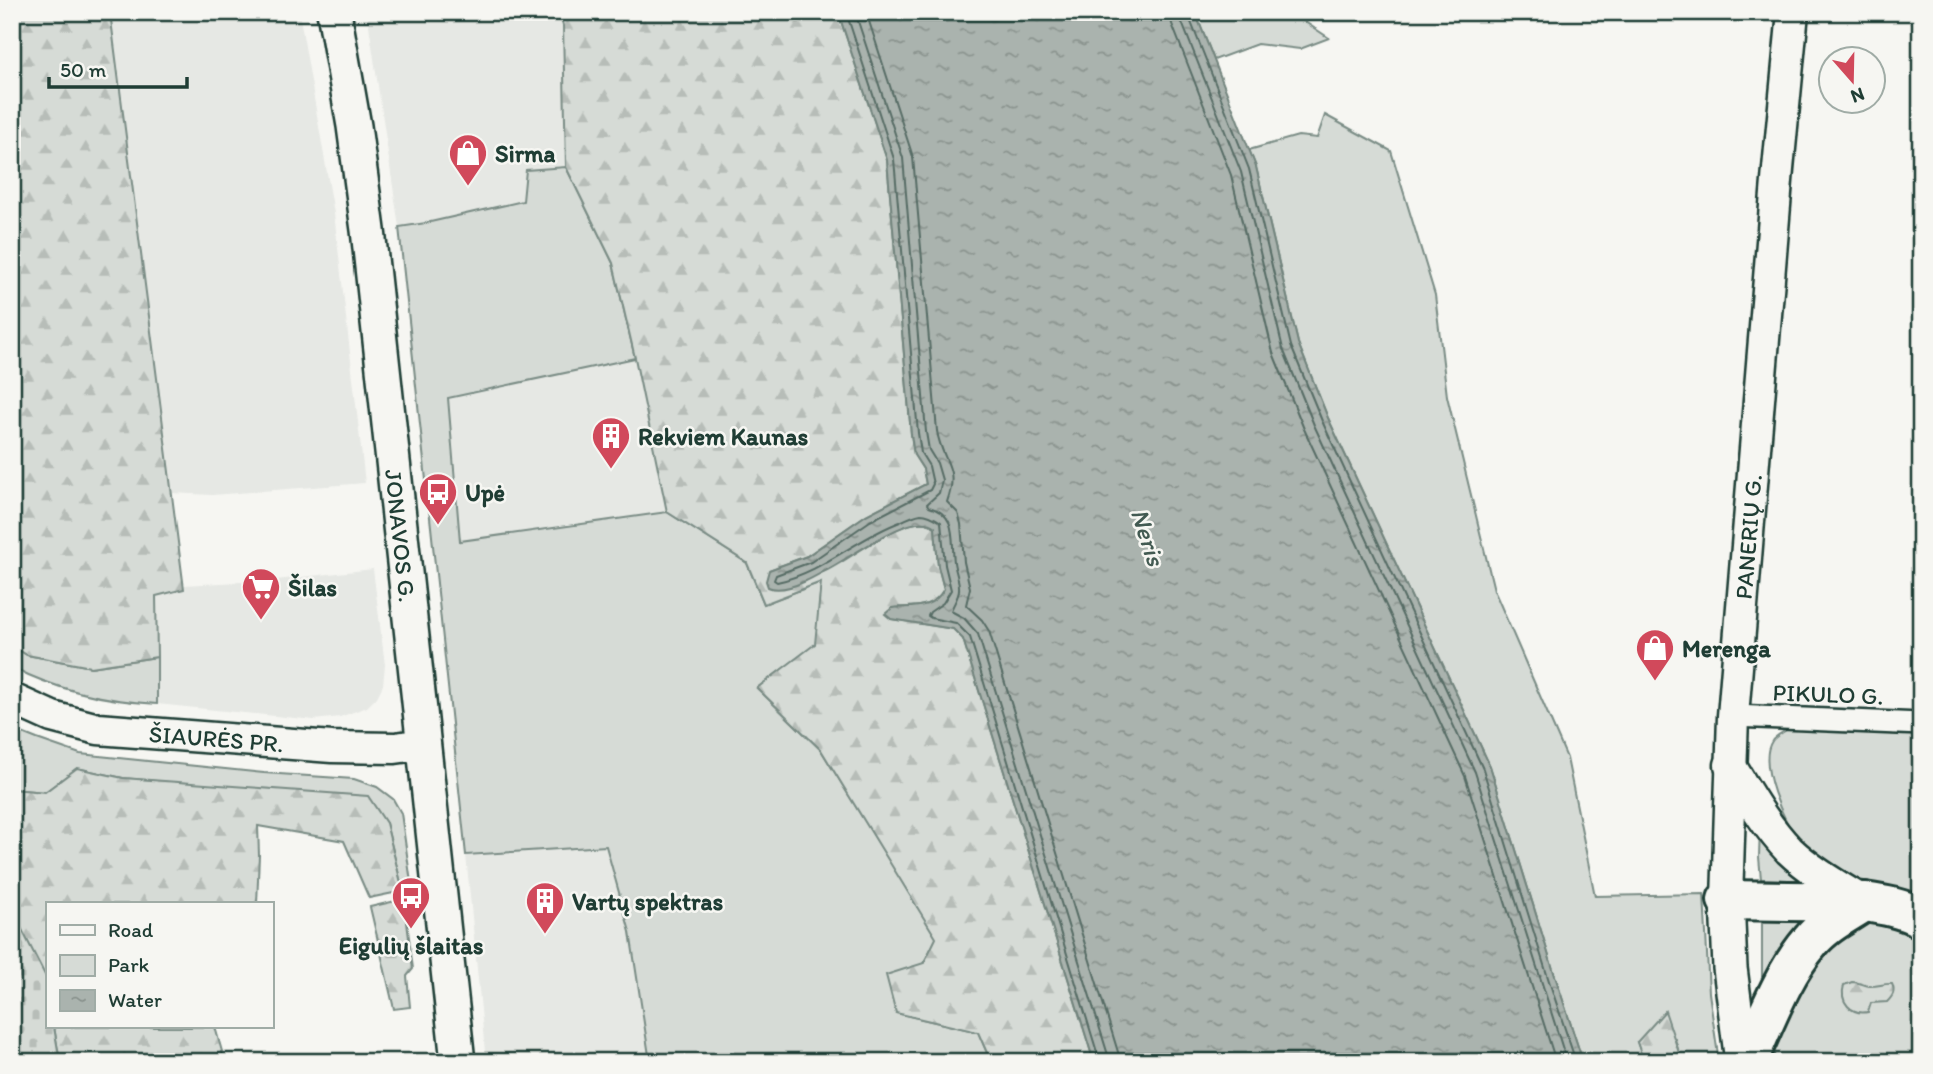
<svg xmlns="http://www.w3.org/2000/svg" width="1933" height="1074" font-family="Itim,sans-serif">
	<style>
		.built { fill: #e6e8e4 }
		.green { fill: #d6dbd6; stroke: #7a8c85; stroke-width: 2 }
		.forest { fill: url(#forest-firs); stroke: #7a8c85; stroke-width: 2 }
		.cemetery { fill: url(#cemetery-stones); stroke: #7a8c85; stroke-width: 2 }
		.water { fill: url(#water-ripples); stroke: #72847d; stroke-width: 2 }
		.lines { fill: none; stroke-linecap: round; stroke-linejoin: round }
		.shore { stroke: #576c65; stroke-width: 2 }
		.street-casing { stroke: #1f3d34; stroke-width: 26 }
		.secondary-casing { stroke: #1f3d34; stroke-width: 35 }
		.primary-casing { stroke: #1f3d34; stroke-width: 38 }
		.highway-casing { stroke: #1f3d34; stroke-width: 44 }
		.street { stroke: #f6f6f2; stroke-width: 21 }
		.secondary { stroke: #f6f6f2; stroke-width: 30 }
		.primary { stroke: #f6f6f2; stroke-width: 33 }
		.highway { stroke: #f6f6f2; stroke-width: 38 }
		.labels { text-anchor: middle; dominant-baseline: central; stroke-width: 5; stroke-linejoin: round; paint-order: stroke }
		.poi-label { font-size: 24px; font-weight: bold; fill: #1f3d34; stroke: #f6f6f2; text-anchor: start }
		.street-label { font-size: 24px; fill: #1f3d34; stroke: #f6f6f2 }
		.water-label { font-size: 26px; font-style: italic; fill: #425a52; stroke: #f6f6f2 }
	</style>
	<defs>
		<pattern id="forest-firs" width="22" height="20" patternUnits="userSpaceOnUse" patternTransform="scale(1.75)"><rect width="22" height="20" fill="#d6dbd6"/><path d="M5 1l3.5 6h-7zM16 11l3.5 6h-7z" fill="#b7bdb8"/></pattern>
		<pattern id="cemetery-stones" width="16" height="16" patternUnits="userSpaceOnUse" patternTransform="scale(1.75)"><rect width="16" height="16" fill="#d6dbd6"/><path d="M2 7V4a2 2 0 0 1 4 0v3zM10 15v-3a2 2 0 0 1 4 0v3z" fill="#b7bdb8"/></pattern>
		<pattern id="water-ripples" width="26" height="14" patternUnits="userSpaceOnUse" patternTransform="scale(1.75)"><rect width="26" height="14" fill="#aab3ae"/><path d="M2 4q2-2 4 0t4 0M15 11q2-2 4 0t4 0" fill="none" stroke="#8a938e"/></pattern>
	</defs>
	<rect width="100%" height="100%" fill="#f6f6f2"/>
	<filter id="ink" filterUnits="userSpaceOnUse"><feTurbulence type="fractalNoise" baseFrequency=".0143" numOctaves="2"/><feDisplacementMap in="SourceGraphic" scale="14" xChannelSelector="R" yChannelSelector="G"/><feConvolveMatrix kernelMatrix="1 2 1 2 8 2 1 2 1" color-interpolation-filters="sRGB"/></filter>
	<g filter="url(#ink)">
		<!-- built -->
		<g class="built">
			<path d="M110 12H299L334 213 365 483 212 495 171 493Z"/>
			<path d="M367 12H559L563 26 566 167 526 170 524 201 426 223 399 227Z"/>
			<path d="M635 358 667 512 460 542 447 398Z"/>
			<path d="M373 569 385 665 383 685 377 697 367 707 340 717 314 720 157 704 156 596 183 589V585L276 580Z"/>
			<path d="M606 846 630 932 650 1062H486L466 855Z"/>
		</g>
		<!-- green -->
		<g class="green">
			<path d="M1195 12H1290L1329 38 1300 49 1257 44 1214 60Z"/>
			<path d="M1325 115 1391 151 1435 295 1447 396 1494 590 1567 758 1595 896 1704 894 1709 993 1719 1062H1682L1675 1039 1637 1042 1644 1062H1583L1556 979 1490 766 1328 418 1298 343 1256 167 1249 150 1298 136 1317 138Z"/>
			<path d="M566 167 613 263 635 358 448 398 460 541 667 512 747 563 764 604 821 582 816 644 757 688 821 750 937 938 896 1013 978 1032 991 1062H650L630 932 606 846 466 855 399 227 426 223 523 201 526 170Z"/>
			<path d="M12 646 27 655 91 667 157 657V704C106 701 58 691 12 667Z"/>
			<path d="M1789 728 1921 732V896C1891 883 1856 884 1827 868 1818 863 1805 851 1799 842 1784 823 1757 763 1772 741 1775 736 1784 732 1789 728Z"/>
			<path d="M12 729 37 739 80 754 264 773 354 779 377 787 393 799 401 813 415 910 406 913 403 891 386 823 191 784 123 778 77 768 45 792 12 789Z"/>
			<path d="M1760 828 1812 881 1761 879 1759 857Z"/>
			<path d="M1824 919 1762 997V920Z"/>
			<path d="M1870 920 1921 931V1062H1775L1774 1051 1781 1011 1821 944Z"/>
		</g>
		<!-- forest -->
		<g class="forest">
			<path d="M12 12H110L184 589 156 596 157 657 91 667 27 655 12 646Z"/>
			<path d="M559 12H838L887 160 911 434 914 455 923 469 926 484 866 515 807 556 769 570C781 571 814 575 823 572 848 563 909 507 935 527L938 566 944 589C932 610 914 606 892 608L891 619 954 629 963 639 1094 1062H991L978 1032 896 1013 886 975 924 963 936 938 821 750 757 688 815 644 821 582 764 604 747 563 667 512 635 358 613 263 566 167 563 26Z"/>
			<path d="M77 768 123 778 368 796 386 823 403 891 369 898 344 841 258 826 259 855 257 904H47V983L12 910V789L45 792Z"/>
			<path d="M404 899 413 969 407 976 410 1007 394 1009 370 907Z"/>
			<path d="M1852 982C1859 982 1863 985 1869 986 1877 987 1884 983 1892 984 1896 992 1892 997 1887 1002L1871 1003 1868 1012C1851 1015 1839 1002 1844 985Z"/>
			<path d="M1665 1011 1682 1062H1644L1637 1042Z"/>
			<path d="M54 1027H215L225 1062H60Z"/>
		</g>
		<!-- cemetery -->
		<path class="cemetery" d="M12 910 47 979V1027H54L60 1062H12Z"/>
		<!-- water -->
		<path class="water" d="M838 12H1195L1256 167 1298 343 1328 418 1490 766 1556 979 1583 1062H1094L963 639 953 629 891 619 885 614 892 608C914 606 932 610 944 589L938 566 935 527C903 501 806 604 768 587L766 581 769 570 807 556 866 515 926 484 923 469 914 455 911 434 887 160Z"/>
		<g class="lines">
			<!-- shore -->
			<g class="shore">
				<path d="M846 12 894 159 918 433 921 453 929 466 933 484 930 490 870 521 811 562 776 575 774 580 777 582C823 572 857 538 900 522 906 519 914 515 921 514 928 514 935 518 941 522L945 565 951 590 943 603 930 612 928 616 931 618 956 623 970 637 1100 1062"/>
				<path d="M855 12 903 158 926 432 929 450 937 463 942 480 939 493 927 504 929 507C958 515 951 538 954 562 955 571 960 581 959 590 959 597 953 604 951 611L964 618 978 634 1108 1055 1109 1062"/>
				<path d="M866 12 913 157 937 431C942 463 960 466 947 502L958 513 961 524 964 562 970 588 966 605 982 620 989 631 1118 1052 1119 1062"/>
				<path d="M1170 12 1172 24 1231 175 1273 353 1304 429 1465 776 1556 1062"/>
				<path d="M1180 12 1181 20 1241 172 1283 349 1314 425 1475 772 1567 1062"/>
				<path d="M1189 12V17L1249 169 1291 346 1322 421 1483 769 1549 981 1576 1062"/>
			</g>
			<!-- street casing -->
			<g class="street-casing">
				<path id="street" d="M1733 716 1921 724"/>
			</g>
			<!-- secondary casing -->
			<g class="secondary-casing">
				<g id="secondary">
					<path id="s1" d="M12 699 52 717 98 729 332 747 395 748 424 744"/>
					<path d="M1730 765C1748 794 1765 825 1789 850 1811 871 1838 886 1864 902"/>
					<path id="s2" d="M1727 900 1733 716 1778 169 1793 12"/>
				</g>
			</g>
			<!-- primary casing -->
			<g class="primary-casing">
				<g id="primary">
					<path id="s3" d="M334 12 354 126 368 230 458 1062"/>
					<path d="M1727 900 1730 968 1742 1062"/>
				</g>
			</g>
			<!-- highway casing -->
			<g class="highway-casing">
				<g id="highway">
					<path d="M1727 900 1864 902C1884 905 1903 908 1921 918"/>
					<path d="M1747 1062C1765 1023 1783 973 1811 941 1825 924 1846 914 1864 902"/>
				</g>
			</g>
			<!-- street -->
			<use href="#street" class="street"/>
			<!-- secondary -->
			<use href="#secondary" class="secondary"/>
			<!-- primary -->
			<use href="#primary" class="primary"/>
			<!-- highway -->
			<use href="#highway" class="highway"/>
		</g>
	</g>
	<!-- icons -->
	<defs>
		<g id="shop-pin" transform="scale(2.0125)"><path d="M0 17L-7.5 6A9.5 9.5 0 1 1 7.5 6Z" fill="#d1495b" stroke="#f6f6f2"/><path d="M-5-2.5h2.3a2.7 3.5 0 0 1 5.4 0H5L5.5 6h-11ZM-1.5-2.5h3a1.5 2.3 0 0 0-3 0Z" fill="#fff"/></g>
		<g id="building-pin" transform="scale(2.0125)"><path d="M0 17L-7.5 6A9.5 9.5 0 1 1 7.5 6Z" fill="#d1495b" stroke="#f6f6f2"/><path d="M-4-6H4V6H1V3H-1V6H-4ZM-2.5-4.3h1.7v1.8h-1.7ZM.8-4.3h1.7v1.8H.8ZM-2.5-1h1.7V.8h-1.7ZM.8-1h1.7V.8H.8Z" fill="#fff"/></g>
		<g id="bus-pin" transform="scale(2.0125)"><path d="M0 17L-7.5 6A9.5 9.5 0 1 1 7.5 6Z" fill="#d1495b" stroke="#f6f6f2"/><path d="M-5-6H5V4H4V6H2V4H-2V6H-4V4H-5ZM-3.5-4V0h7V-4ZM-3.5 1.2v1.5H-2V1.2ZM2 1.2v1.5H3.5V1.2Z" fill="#fff"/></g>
		<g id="supermarket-pin" transform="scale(2.0125)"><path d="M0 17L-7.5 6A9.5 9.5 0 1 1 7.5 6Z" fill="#d1495b" stroke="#f6f6f2"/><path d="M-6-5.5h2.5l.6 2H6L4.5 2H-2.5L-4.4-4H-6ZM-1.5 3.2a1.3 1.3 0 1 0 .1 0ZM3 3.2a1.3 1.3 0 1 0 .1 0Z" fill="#fff"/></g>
	</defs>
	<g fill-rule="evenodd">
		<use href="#shop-pin" x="468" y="153"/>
		<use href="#building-pin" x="611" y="436"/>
		<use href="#bus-pin" x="438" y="492"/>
		<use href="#supermarket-pin" x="261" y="587"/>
		<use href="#shop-pin" x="1655" y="648"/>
		<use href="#bus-pin" x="411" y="896"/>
		<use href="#building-pin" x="545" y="901"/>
	</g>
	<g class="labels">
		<!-- poi labels -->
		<g class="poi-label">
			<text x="495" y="153">Sirma</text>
			<text x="638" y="436">Rekviem Kaunas</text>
			<text x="465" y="492">Upė</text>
			<text x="288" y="587">Šilas</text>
			<text x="1682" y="648">Merenga</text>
			<text x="572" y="901">Vartų spektras</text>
			<text x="411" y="945" text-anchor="middle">Eigulių šlaitas</text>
		</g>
		<!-- street labels -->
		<g class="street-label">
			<text stroke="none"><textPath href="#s3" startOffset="528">JONAVOS G.</textPath></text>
			<text stroke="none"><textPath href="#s2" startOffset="364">PANERIŲ G.</textPath></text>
			<text transform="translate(1828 694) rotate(2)">PIKULO G.</text>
			<text stroke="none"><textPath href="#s1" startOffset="210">ŠIAURĖS PR.</textPath></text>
		</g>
		<!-- water labels -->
		<g class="water-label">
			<text transform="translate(1148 537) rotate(72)">Neris</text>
		</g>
	</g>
	<!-- margin -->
	<rect width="1933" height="1074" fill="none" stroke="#f6f6f2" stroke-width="42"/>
	<rect x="21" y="21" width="1891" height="1032" fill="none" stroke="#1f3d34" stroke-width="2.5" filter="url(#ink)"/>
	<!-- legend -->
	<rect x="46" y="902" width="228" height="126" fill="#f6f6f2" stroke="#a0aca6" stroke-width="2"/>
	<rect x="60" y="925" width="35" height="10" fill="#f6f6f2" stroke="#a0aca6" stroke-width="2"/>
	<text x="108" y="937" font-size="21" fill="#1f3d34">Road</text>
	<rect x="60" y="955" width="35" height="21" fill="#d6dbd6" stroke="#a0aca6" stroke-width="2"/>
	<text x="108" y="972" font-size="21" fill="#1f3d34">Park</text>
	<rect x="60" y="990" width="35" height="21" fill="url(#water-ripples)" stroke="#a0aca6" stroke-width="2"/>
	<text x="108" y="1007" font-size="21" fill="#1f3d34">Water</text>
	<!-- north arrow -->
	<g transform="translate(1852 80) rotate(160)"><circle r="33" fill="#f6f6f2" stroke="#a0aca6" stroke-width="2"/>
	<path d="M0-5L12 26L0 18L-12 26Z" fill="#d1495b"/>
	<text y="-10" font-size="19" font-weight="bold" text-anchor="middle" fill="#1f3d34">N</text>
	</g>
	<!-- scale -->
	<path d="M49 77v10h138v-10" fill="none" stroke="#1f3d34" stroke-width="3.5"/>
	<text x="60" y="77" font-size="21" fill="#1f3d34" stroke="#f6f6f2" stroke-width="5" paint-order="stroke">50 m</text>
</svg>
